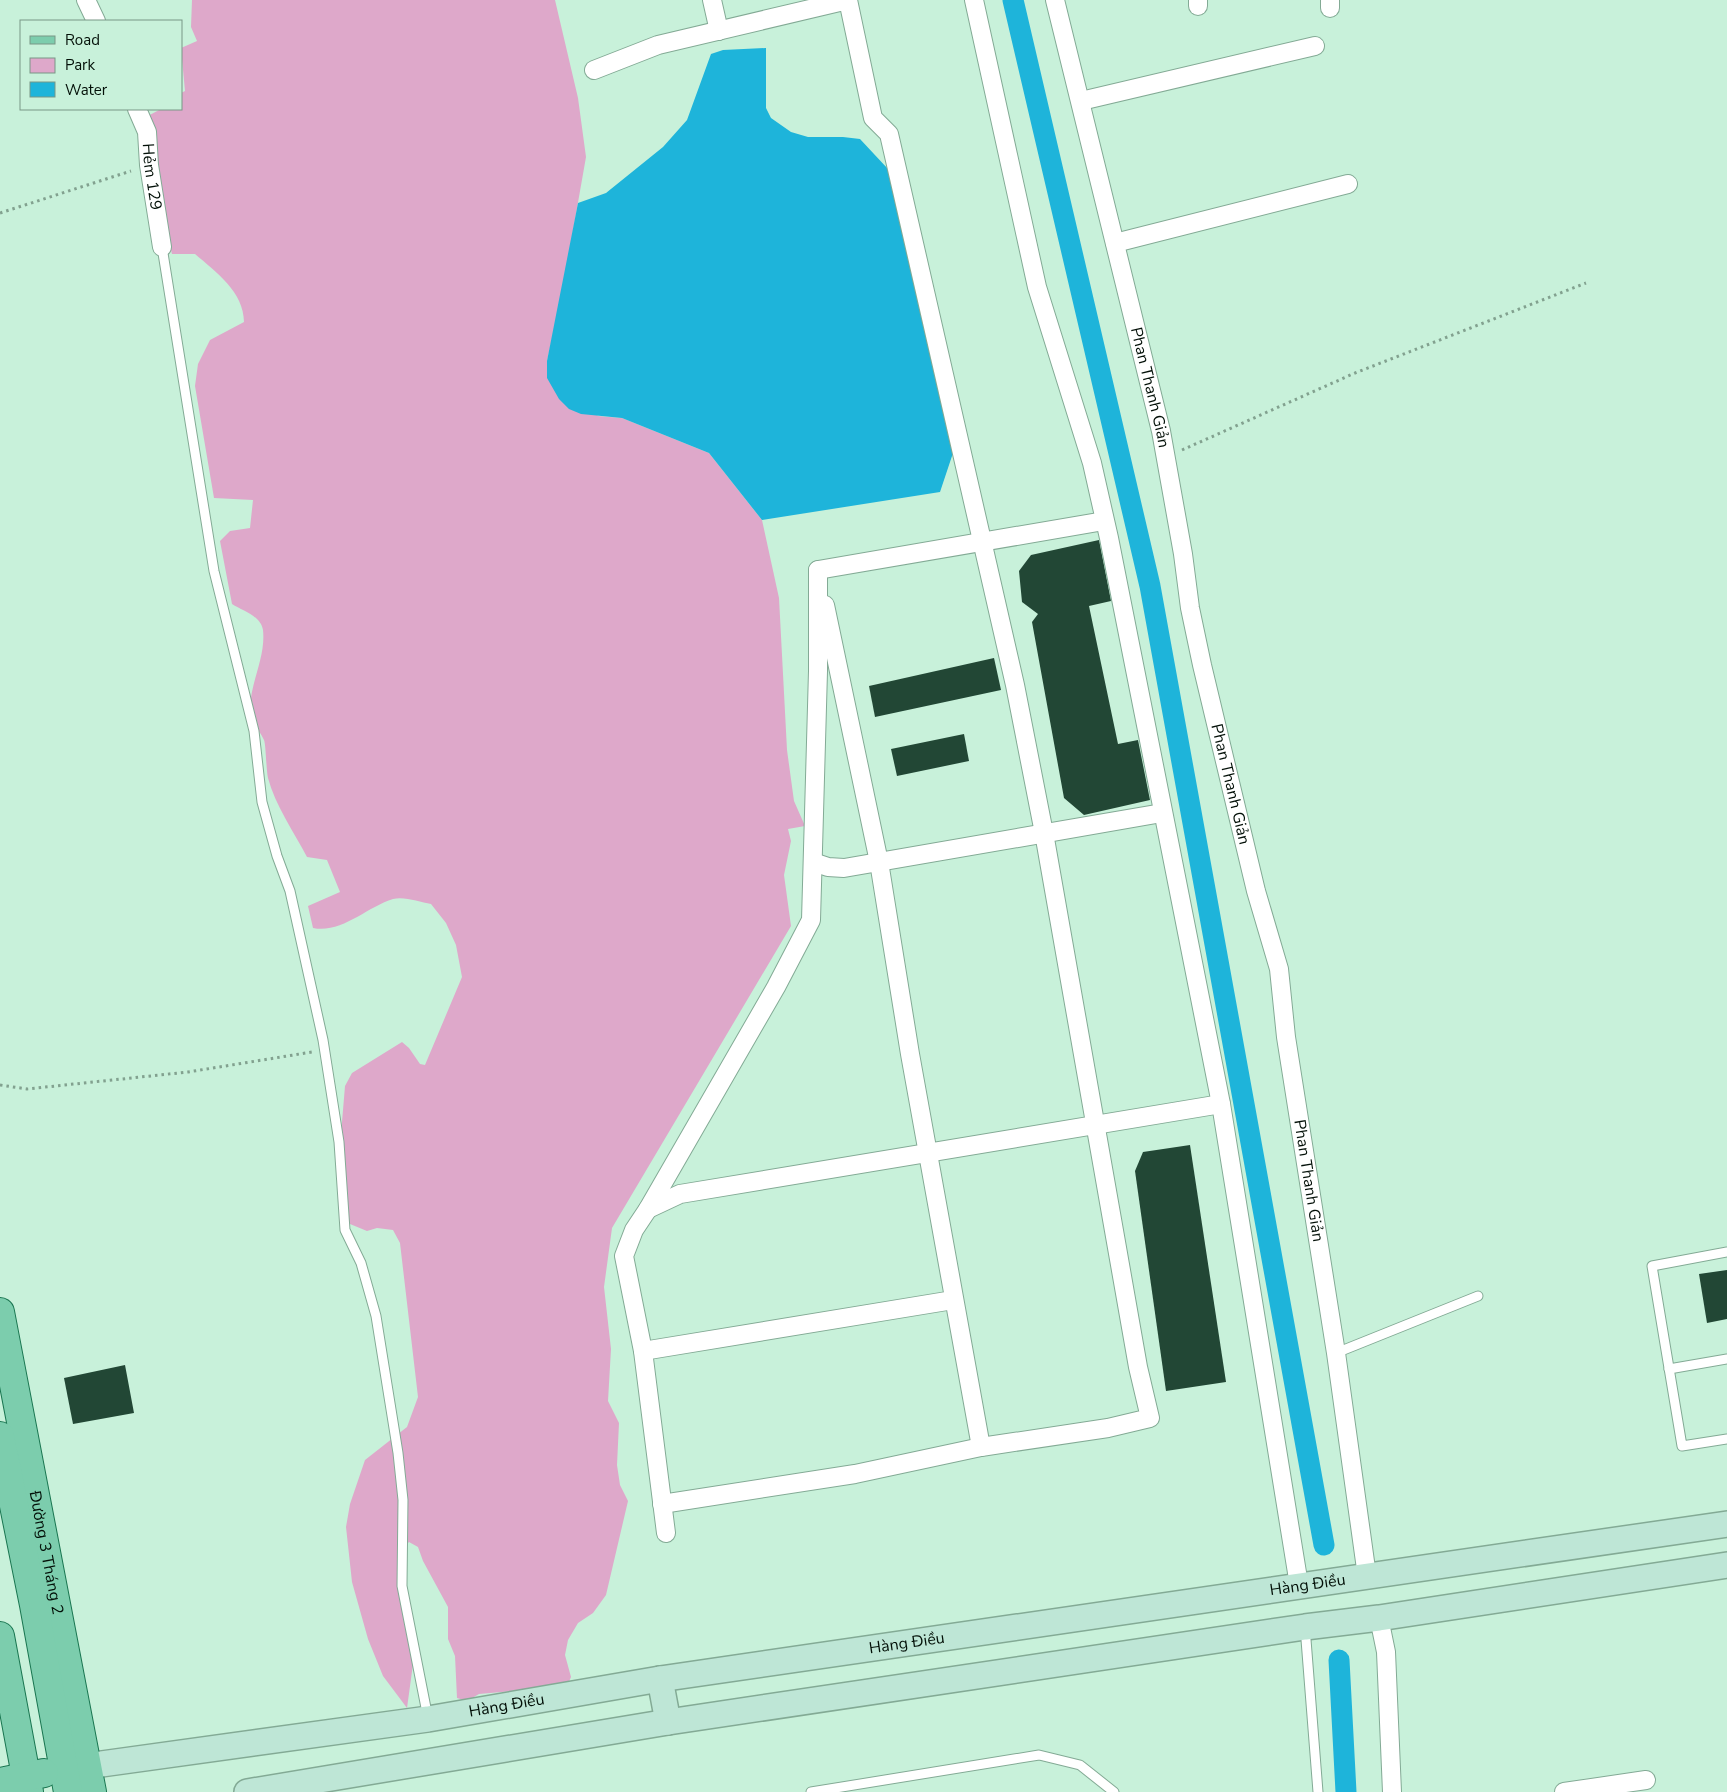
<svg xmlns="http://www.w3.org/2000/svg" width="1727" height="1792" font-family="'Nunito Sans',sans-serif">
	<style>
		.green { fill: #dea8ca }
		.water { fill: #1eb4da }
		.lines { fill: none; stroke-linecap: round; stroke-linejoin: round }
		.canal { stroke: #1eb4da; stroke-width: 21 }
		.building { fill: #224735 }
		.service-casing { stroke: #83aa95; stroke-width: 11 }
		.minor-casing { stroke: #83aa95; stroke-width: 20 }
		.secondary-casing { stroke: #83aa95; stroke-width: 28 }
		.primary-casing { stroke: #197550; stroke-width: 30 }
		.path { stroke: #82a18f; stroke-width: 3; stroke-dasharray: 2.5 4; stroke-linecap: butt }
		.service { stroke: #fff; stroke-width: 9 }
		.minor { stroke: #fff; stroke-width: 18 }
		.secondary { stroke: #bee6d6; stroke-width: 25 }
		.primary { stroke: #7ccdad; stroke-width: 28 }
		.labels { text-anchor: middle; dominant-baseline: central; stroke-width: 5; stroke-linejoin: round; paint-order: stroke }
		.street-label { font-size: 16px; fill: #031008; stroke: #c8f1da }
	</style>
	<rect width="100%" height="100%" fill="#c8f1da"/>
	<!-- green -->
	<path class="green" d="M192 0H555L578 98 586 157 561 299 547 361 598 416 622 418 709 453 762 520 779 598 787 750 794 801 805 826 788 829 791 841 784 875 791 926 612 1228 604 1287 611 1349 608 1401 619 1423 617 1465 620 1485 628 1501 606 1595 593 1613 578 1623 568 1640 565 1655 571 1677 567 1686 479 1694 467 1701 457 1698 455 1656 448 1639V1607L423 1561 418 1547 409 1542 398 1554 414 1657 407 1708 383 1676 368 1639 352 1582 346 1527 350 1504 365 1460 407 1427 418 1397 400 1243 393 1230 377 1228 367 1231 350 1224 341 1202V1134L345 1086 352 1073 402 1042 409 1048 420 1064 425 1065 462 977 456 945 446 923 431 904C420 902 404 896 393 899 367 907 341 934 313 928L308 906 340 892 327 860 307 857C294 832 275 805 268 778 266 768 266 745 264 740 259 729 250 722 250 709 250 683 266 657 263 630 261 616 243 611 232 604L220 541 230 531 250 528 253 500 214 498 195 386 198 364 210 340 244 322C244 292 216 272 195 254H172L149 168 144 118 161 109H181V93L185 91 181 48 197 41 191 27Z"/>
	<!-- water -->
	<path class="water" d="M766 48V108L771 118 791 132 808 137H843L860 139 888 169 953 453 940 492 762 520 709 453 622 418 581 414 569 409 559 399 547 378V361L578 203 606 193 663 147 687 120 711 54 723 50Z"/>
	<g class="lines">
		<!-- canal -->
		<g class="canal">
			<path d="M1013 0 1150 586 1324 1545"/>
			<path d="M1339 1660 1346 1792"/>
		</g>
	</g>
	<!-- building -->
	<g class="building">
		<path d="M1099 540 1111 601 1089 606 1118 744 1138 740 1150 800 1084 815 1064 798 1032 622 1038 614 1022 602 1019 571 1031 555Z"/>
		<path d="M994 658 1001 690 875 717 869 686Z"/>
		<path d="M964 734 969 761 897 776 891 749Z"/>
		<path d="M1190 1145 1226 1382 1166 1391 1135 1171 1143 1152Z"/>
		<path d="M1727 1270V1319L1707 1323 1699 1274Z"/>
		<path d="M125 1365 134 1413 73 1424 64 1378Z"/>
	</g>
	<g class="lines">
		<!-- service casing -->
		<g class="service-casing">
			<g id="service">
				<path d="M162 247 214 571 254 731 262 802 277 856 290 891 323 1040 339 1142 345 1230 361 1263 376 1316 398 1453 403 1500 402 1586 428 1718"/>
				<path d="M1727 1252 1652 1266 1682 1446 1727 1439"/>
				<path d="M1336 1353 1478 1296"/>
				<path d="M1669 1369 1727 1359"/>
				<path d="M1305 1627 1318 1792"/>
				<path d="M811 1792 1039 1755 1080 1765 1114 1792"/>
			</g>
		</g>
		<!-- minor casing -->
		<g class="minor-casing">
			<g id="minor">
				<path d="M86 0 96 21"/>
				<path d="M712 0 719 31"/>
				<path d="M974 0 1037 287 1092 463 1109 538 1221 1104 1299 1585"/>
				<path id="s1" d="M1055 0 1161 431 1183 554 1190 608 1202 665 1256 891 1279 969 1286 1037 1336 1353 1367 1576"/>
				<path d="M1198 0V6"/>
				<path d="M1330 0V8"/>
				<path d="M594 70 658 45 848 0"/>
				<path d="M1081 101 1315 46"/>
				<path id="s2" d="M137 109 147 132 149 165 162 247"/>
				<path d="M1115 243 1348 184"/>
				<path d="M818 570 1104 521"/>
				<path d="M825 605 879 862 910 1054 981 1447"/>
				<path d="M813 862 828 867 844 868 1162 813"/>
				<path d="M648 1209 680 1194 1221 1104"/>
				<path d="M643 1351 953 1300"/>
				<path d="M662 1504 855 1474 981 1447 1108 1428 1150 1418 1138 1367 1044 833 1015 685 889 134 873 118 848 0"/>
				<path d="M666 1533 643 1351 624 1256 634 1230 648 1209 776 987 811 920 818 671V570"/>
				<path d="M1379 1618 1386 1652 1392 1792"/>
				<path d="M1564 1792 1646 1780"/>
			</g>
		</g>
		<!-- secondary casing -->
		<g class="secondary-casing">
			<g id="secondary">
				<path d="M660 1679 668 1722"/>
				<path id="s3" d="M87 1766 428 1719 660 1679 1727 1524"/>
				<path d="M247 1792 668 1722 1305 1627 1379 1618 1727 1565"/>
			</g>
		</g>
		<!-- primary casing -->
		<g class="primary-casing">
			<g id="primary">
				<path id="s4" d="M0 1312 92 1792"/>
				<path d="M0 1436 34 1605 68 1792"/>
				<path d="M0 1636 29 1792"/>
				<path d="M0 1782 44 1773"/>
			</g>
		</g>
		<!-- path -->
		<g class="path">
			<path d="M0 213 131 171"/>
			<path d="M1182 450 1355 373 1586 283"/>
			<path d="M0 1085 27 1089 188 1072 312 1052"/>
		</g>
		<!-- service -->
		<use href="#service" class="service"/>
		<!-- minor -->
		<use href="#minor" class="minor"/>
		<!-- secondary -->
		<use href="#secondary" class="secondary"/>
		<!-- primary -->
		<use href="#primary" class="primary"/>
	</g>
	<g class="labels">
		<!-- street labels -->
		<g class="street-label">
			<text stroke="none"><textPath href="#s2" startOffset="70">Hẻm 129</textPath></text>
			<text stroke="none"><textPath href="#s1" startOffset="399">Phan Thanh Giản</textPath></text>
			<text stroke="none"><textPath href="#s1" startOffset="804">Phan Thanh Giản</textPath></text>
			<text stroke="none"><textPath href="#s1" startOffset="1209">Phan Thanh Giản</textPath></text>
			<text stroke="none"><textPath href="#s4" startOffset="245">Đường 3 Tháng 2</textPath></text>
			<text stroke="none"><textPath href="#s3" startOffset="1234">Hàng Điều</textPath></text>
			<text stroke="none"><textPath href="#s3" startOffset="829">Hàng Điều</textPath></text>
			<text stroke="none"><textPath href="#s3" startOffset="424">Hàng Điều</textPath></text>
		</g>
	</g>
	<!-- legend -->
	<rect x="20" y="20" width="162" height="90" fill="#c8f1da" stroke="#799786"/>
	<rect x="30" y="36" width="25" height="8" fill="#7ccdad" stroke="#799786"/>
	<text x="65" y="45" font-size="15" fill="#031008">Road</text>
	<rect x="30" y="58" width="25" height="15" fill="#dea8ca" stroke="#799786"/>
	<text x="65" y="70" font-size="15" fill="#031008">Park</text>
	<rect x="30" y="82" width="25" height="15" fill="#1eb4da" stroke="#799786"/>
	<text x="65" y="95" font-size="15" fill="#031008">Water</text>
</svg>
